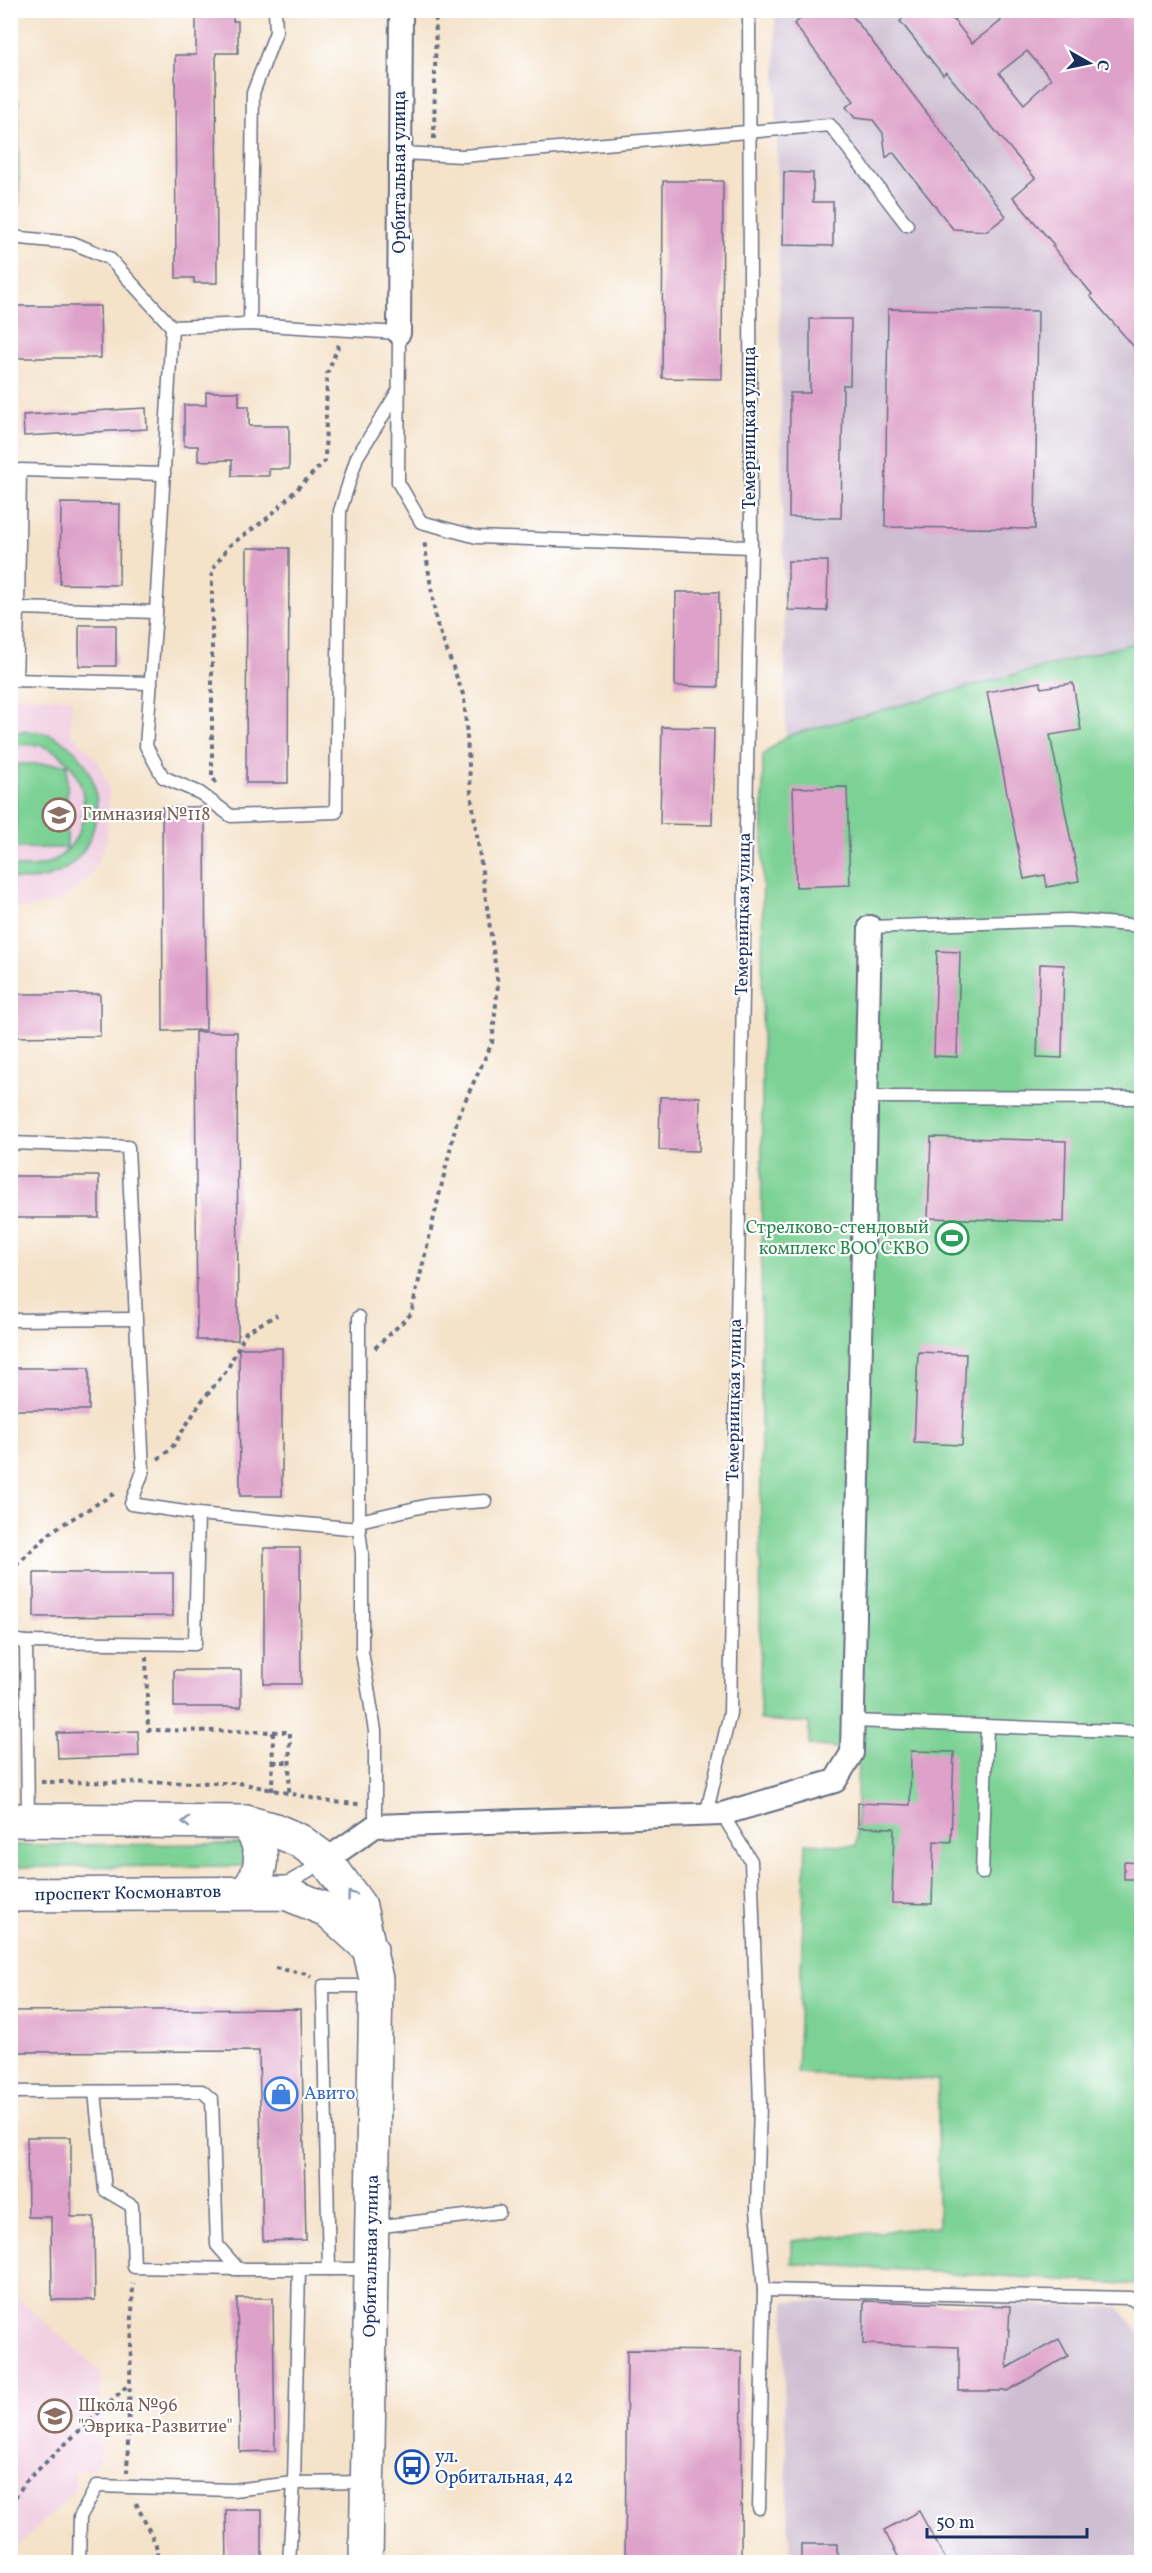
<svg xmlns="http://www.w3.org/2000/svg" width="1152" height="2573" font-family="Vollkorn,serif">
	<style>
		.built { fill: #f1d0e3 }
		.industrial { fill: #cebed1 }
		.green { fill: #7bd194; stroke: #4b8079; stroke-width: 1.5 }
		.building { fill: #dea1c9; fill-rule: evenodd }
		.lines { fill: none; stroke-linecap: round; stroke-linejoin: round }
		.lane-casing { stroke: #676e83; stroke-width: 15 }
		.street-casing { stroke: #676e83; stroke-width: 26 }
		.secondary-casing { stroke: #676e83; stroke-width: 36 }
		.path { stroke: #676e83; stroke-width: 4; stroke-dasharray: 4.5 4.5; stroke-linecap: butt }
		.lane { stroke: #fff; stroke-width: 12 }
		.street { stroke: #fff; stroke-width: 22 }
		.secondary { stroke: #fff; stroke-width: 33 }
		.oneway { stroke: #8d97ae }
		.labels { text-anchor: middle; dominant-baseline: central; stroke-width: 4.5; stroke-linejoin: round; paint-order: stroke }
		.street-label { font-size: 18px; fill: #1b2f5e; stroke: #fff }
		.education-label { font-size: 18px; fill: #785e54; stroke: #fff; text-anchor: start }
		.leisure-label { font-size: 18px; fill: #27864d; stroke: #fff; text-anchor: end }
		.shop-label { font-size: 18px; fill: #366cbe; stroke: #fff; text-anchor: start }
		.transit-label { font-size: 18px; fill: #164399; stroke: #fff; text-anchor: start }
	</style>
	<rect width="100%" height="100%" fill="#fff"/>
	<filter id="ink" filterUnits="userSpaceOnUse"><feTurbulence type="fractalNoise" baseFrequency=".0167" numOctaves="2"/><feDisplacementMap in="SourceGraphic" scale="12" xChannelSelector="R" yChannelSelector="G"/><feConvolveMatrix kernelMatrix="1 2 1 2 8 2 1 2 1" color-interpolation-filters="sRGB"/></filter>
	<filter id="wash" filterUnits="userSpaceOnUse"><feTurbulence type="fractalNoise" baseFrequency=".008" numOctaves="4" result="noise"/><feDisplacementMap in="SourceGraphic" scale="24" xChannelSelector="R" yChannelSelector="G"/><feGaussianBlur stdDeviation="1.35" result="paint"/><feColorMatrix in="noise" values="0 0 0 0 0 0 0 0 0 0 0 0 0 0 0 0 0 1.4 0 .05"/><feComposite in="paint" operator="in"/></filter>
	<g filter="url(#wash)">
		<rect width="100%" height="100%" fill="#f4e2c9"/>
		<!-- built -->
		<g class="built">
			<path d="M11 696 72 698 70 731 98 761 109 789 107 841 90 877 61 900 32 908 11 909Z"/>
			<path d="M11 2292 101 2372 99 2460 92 2470 75 2471V2491L11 2552Z"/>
		</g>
		<!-- industrial -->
		<g class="industrial">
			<path d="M775 11H1141V641L786 736Z"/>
			<path d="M785 2301 1118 2307 1141 2334V2562H790L784 2394Z"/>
		</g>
		<!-- green -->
		<g class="green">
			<path d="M10 101H18L19 205H11Z"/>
			<path d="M1141 641V2285L792 2263V2241L938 2226V2080L797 2073 806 1843 856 1846 858 1750 809 1745V1723L760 1720 763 755 786 736Z"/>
			<path d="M11 732C21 732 33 730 43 733 52 734 61 740 68 745 116 781 102 870 38 879 30 881 19 879 11 879V866C19 867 30 868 39 866 97 852 99 765 43 746 33 743 21 745 11 745Z"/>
			<path d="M16 764H67V848H15Z"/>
			<path d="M241 1844C245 1850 246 1860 241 1866L11 1867 10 1845Z"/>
		</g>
		<g id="blocks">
			<!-- building -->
			<g class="building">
				<path d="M196 10H233V21H238V53H216L217 283H194V278H176L175 55H196Z"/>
				<path d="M812 10H848L1006 216 987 231 953 229 893 152 886 158 883 133 873 120 855 118 846 107 854 101 794 24Z"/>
				<path d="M913 10H946L972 43 1001 21 992 10H1142V356L1090 296 1092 294 1052 246 1054 245 1013 197 1035 178 946 72 943 75 900 21ZM1027 51 1051 79 1024 104 999 73Z"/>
				<path d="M784 172 813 173V202H833V246L783 245Z"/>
				<path d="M663 181H723L722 379 662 378Z"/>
				<path d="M10 306H100L101 358H10Z"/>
				<path d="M888 309 1038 311 1035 529 885 527Z"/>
				<path d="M810 319H851L850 385H843L841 518 789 517 790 393H810Z"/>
				<path d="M206 392H239V406H249V426H289V469H269V476H232V460L198 461V446H184V405H206Z"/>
				<path d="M146 408 147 429 24 436 23 415Z"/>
				<path d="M61 503 120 504 119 585 60 584Z"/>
				<path d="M247 548H289L288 783H246Z"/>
				<path d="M788 561H828L827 611 788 610Z"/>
				<path d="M676 592H719L718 687 675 686Z"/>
				<rect x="79" y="625" width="37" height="41"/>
				<path d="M1040 682 1041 688 1073 683 1081 730 1050 735 1079 881 1047 887 1045 875 1024 879 987 692Z"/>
				<path d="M662 727 714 728 712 825 660 824Z"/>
				<path d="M847 787 850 885 796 887 793 788Z"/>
				<path d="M162 807H205L206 1030 163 1031Z"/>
				<path d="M937 951 960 952 957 1057 934 1056Z"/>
				<path d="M1040 964 1064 965 1062 1058 1037 1057Z"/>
				<path d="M10 994H100V1036L10 1037Z"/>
				<path d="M195 1032H237L238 1340H197Z"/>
				<path d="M660 1097H700L699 1151 659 1150Z"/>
				<path d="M931 1137 1066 1141 1064 1222 928 1218Z"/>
				<rect x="10" y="1176" width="89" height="42"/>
				<path d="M239 1348H282V1496H240Z"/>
				<path d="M918 1352 966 1354 962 1445 914 1443Z"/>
				<rect x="10" y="1368" width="79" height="42"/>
				<path d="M264 1548H300L301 1684H264Z"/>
				<path d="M34 1573H173V1616L34 1617Z"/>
				<rect x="174" y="1670" width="67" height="37"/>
				<path d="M138 1731 139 1756 58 1759 57 1733Z"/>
				<path d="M911 1751 954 1752 951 1842 934 1841 932 1904 892 1903 894 1828 858 1827V1803L910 1805Z"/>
				<path d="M1124 1862 1142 1863V1879H1124Z"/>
				<path d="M301 2009 306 2240 263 2241 259 2051 10 2052V2011Z"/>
				<path d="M27 2137H71V2217H94L95 2300H52L51 2217H28Z"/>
				<path d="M237 2298H273L275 2451 240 2452Z"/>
				<path d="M864 2301 1010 2306 1007 2368 1059 2339 1068 2356 1007 2391H959V2347L863 2344Z"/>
				<path d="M627 2350 742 2351 741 2562H625Z"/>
				<path d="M226 2510H262V2562H227Z"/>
				<path d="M919 2511 947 2562H901L884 2530Z"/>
				<rect x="801" y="2544" width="36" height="18"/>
			</g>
		</g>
	</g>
	<g filter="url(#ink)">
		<use href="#blocks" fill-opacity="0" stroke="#676e83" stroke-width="1.5"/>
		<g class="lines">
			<!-- lane casing -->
			<g class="lane-casing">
				<g id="lane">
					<path d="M400 153 463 156 830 125 907 225"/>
					<path d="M10 237 73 243 109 258 172 327 250 324 399 333 398 482 421 522 477 537 751 547"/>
					<path d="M250 324 253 93 276 32 275 10"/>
					<path d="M172 327 156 612 146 746 163 777 200 793 231 816 336 812 340 511 357 457 397 393"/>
					<path d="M156 612 18 608 20 470 164 474"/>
					<path d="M10 680 151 683"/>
					<path d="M16 680 18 608"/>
					<path d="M870 927 1069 920 1142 926"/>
					<path d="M866 1097 1142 1098"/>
					<path d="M10 1143 128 1147 143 1471 131 1504 198 1514"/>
					<path d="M359 1317V1529L362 1554V1652L375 1731V1826"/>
					<path d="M10 1320 135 1319"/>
					<path d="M359 1521 429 1505 485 1501"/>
					<path d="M10 1640 26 1642 28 1819"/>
					<path d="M26 1642 195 1644 198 1514 359 1529"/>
					<path d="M853 1721 1142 1732"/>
					<path d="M722 1814 751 1861 760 2104 757 2209 764 2290 759 2508"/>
					<path d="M706 1815 730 1713 751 547 749 10"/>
					<path d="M982 1873 987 1726"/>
					<path d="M282 1886 324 1862"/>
					<path d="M10 2092 202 2091 212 2100 217 2245 238 2269H368"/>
					<path d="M95 2092 105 2190 132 2206 134 2267 238 2269"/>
					<path d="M374 2227 499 2212"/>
					<path d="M329 2269 323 1986H375"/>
					<path d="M764 2290 1130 2298 1142 2305"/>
					<path d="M79 2562 80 2517 97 2486 233 2490 294 2483 366 2482"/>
					<path d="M289 2562 294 2483 299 2269"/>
				</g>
			</g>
			<!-- street casing -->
			<g class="street-casing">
				<g id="street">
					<path d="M399 333 401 10"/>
					<path d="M326 1860 375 1826 722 1814 835 1781 852 1753 870 927"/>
				</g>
			</g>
			<!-- secondary casing -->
			<g class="secondary-casing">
				<g id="secondary">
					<path d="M10 1820 245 1822 275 1830 300 1841 326 1860 360 1907 376 1979 366 2562"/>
					<path d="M245 1822C265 1845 266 1869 246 1892"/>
					<path d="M10 1895 286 1893 327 1910 371 1950"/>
				</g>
			</g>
			<!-- path -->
			<g class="path">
				<path d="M434 139 436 10"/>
				<path d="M216 783 212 776V570L229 546 269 517 325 461 327 374 339 344"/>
				<path d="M375 1348 411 1314 458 1116 492 1043 498 985 471 793 464 697 436 621 424 540"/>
				<path d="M158 1459 171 1449 201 1402 227 1370 246 1332 277 1315"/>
				<path d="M10 1582 18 1563 55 1529 117 1492"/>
				<path d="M146 1657 148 1730 290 1732 289 1794"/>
				<path d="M273 1762H290"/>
				<path d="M41 1782 239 1783 331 1802 359 1804"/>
				<path d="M272 1791 273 1732"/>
				<path d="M275 1968 307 1974 311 1977"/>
				<path d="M127 2473 133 2283"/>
				<path d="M136 2503 156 2545 158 2562"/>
				<path d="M10 2505 26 2481 129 2384"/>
			</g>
			<!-- lane -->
			<use href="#lane" class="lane"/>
			<!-- street -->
			<use href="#street" class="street"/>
			<!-- secondary -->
			<use href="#secondary" class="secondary"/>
		</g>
		<!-- one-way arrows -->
		<defs><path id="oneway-chevron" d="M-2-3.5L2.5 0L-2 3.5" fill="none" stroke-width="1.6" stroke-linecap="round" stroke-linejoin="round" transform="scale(1.5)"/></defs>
		<g class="oneway">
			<use href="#oneway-chevron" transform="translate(186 1822) rotate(-179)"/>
			<use href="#oneway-chevron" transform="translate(351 1895) rotate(-126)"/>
		</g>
	</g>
	<!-- icons -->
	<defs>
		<g id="school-ring" transform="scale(1.725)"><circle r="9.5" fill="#fff" stroke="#8d6e63" stroke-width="1.5"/><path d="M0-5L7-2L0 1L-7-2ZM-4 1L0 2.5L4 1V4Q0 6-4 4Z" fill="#8d6e63"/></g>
		<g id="stadium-ring" transform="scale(1.725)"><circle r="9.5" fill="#fff" stroke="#2e9e5b" stroke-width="1.5"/><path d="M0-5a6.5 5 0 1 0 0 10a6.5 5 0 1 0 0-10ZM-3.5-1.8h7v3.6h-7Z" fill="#2e9e5b"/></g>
		<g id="shop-ring" transform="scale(1.725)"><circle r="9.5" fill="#fff" stroke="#3f7fe0" stroke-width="1.5"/><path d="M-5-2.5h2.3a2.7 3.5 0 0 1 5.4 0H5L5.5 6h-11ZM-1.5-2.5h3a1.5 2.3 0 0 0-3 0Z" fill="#3f7fe0"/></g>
		<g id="bus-ring" transform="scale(1.725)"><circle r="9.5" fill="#fff" stroke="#1a4fb4" stroke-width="1.5"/><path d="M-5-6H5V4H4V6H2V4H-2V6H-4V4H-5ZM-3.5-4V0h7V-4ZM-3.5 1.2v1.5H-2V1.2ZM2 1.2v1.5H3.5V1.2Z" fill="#1a4fb4"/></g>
	</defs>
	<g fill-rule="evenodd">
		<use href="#school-ring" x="59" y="815"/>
		<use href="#stadium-ring" x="952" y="1238"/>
		<use href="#shop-ring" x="281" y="2094"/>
		<use href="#school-ring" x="55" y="2416"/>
		<use href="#bus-ring" x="412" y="2467"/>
	</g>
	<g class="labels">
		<!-- street labels -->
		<g class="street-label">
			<text transform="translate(400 172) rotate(-90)">Орбитальная улица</text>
			<text transform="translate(750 428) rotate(-90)">Темерницкая улица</text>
			<text transform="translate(744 914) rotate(-89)">Темерницкая улица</text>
			<text transform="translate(735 1400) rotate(-89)">Темерницкая улица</text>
			<text transform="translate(128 1894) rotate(-1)">проспект Космонавтов</text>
			<text transform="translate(372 2256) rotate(-89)">Орбитальная улица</text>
		</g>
		<!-- education labels -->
		<g class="education-label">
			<text x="82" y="815">Гимназия №118</text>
			<text x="78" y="2406">Школа №96<tspan x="78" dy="21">"Эврика-Развитие"</tspan></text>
		</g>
		<!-- leisure labels -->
		<g class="leisure-label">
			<text x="929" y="1228">Стрелково-стендовый<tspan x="929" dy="21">комплекс ВОО СКВО</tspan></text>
		</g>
		<!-- shop labels -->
		<g class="shop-label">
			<text x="304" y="2094">Авито</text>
		</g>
		<!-- transit labels -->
		<g class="transit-label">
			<text x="435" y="2457">ул.<tspan x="435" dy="21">Орбитальная, 42</tspan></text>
		</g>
	</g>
	<!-- margin -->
	<rect width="1152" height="2573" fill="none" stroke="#fff" stroke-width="36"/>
	<!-- north arrow -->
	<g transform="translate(1089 63) rotate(99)" stroke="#ffffff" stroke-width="4.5" paint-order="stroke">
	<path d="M0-4.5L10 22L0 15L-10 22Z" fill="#1b2f5e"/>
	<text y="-9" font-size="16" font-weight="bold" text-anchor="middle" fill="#1b2f5e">С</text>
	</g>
	<!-- scale -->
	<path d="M927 2528v9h160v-9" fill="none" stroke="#1b2f5e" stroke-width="3"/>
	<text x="936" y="2528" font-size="18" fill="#1b2f5e" stroke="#ffffff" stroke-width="4.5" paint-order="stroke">50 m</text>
</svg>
